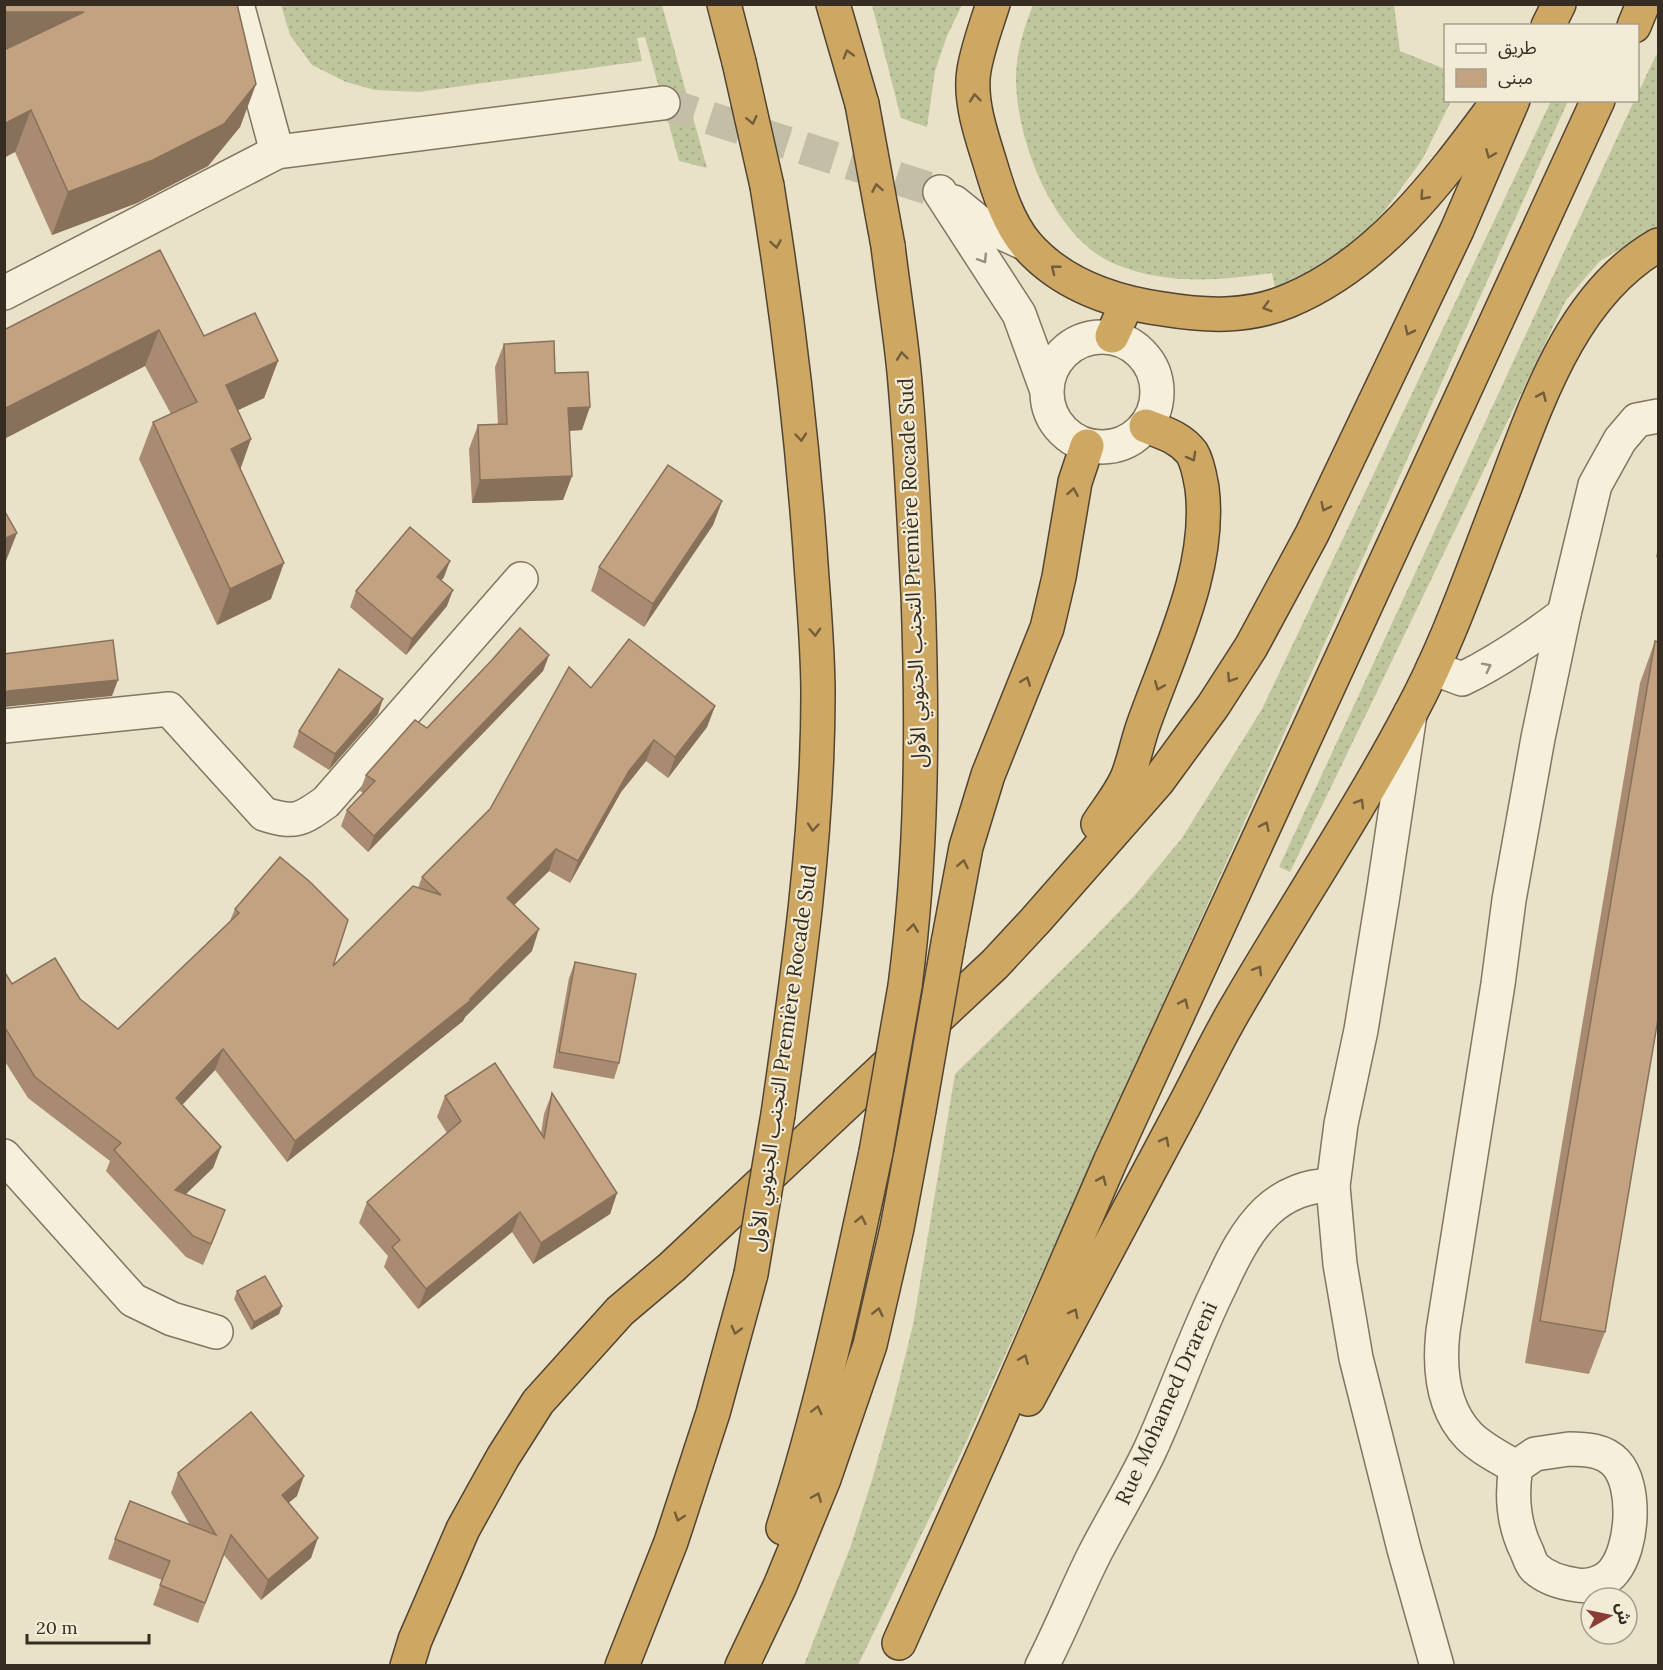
<svg xmlns="http://www.w3.org/2000/svg" width="1663" height="1670" font-family="Lora,'Noto Sans Arabic',serif">
	<style>
		.grass { fill: url(#grass-dots) }
		.lines { fill: none; stroke-linecap: round; stroke-linejoin: round }
		.tertiary-tunnel { stroke: #c5bea7; stroke-width: 33; stroke-dasharray: 33 16; stroke-linecap: butt }
		.minor-casing { stroke: #83755f; stroke-width: 36 }
		.tertiary-casing { stroke: #83755f; stroke-width: 36 }
		.motorway-casing { stroke: #524433; stroke-width: 36 }
		.minor { stroke: #f5efdb; stroke-width: 33 }
		.tertiary { stroke: #f5efdb; stroke-width: 33 }
		.motorway { stroke: #cea763; stroke-width: 33 }
		.motorway-bridge-casing { stroke: #524433; stroke-width: 36; stroke-linecap: butt }
		.motorway-bridge { stroke: #cea763; stroke-width: 33 }
		.wall { fill: #a88b70 }
		.shaded-wall { fill: #88715b }
		.building { fill: #c3a282; stroke: #88715b; stroke-width: 1.5 }
		.oneway { stroke: #735d3b }
		.oneway2 { stroke: #968e7e }
		.labels { text-anchor: middle; dominant-baseline: central; stroke-width: 4.5; stroke-linejoin: round; paint-order: stroke }
		.street-label { font-size: 21px; fill: #362c21; stroke: #f2ecd7 }
	</style>
	<defs>
		<pattern id="grass-dots" width="8" height="8" patternUnits="userSpaceOnUse" patternTransform="scale(1.5)"><rect width="8" height="8" fill="#bfc69d"/><path d="M2 2h.1M6 6h.1" fill="none" stroke="#a5aa87" stroke-width="1.8" stroke-linecap="round"/></pattern>
	</defs>
	<rect width="100%" height="100%" fill="#e9e2c8"/>
	<!-- grass -->
	<g class="grass">
		<path d="M281 5H662L707 168 679 161 645 37 637 38 642 61 419 92 375 90 346 82 312 65 290 35Z"/>
		<path d="M872 5H962L947 36 935 71 927 127 901 118Z"/>
		<path d="M1033 5H1394L1400 51 1445 69 1446 100 1451 101 1422 160 1386 209 1367 230 1347 249 1320 269 1275 287 1272 273C1219 281 1165 285 1115 264 1053 238 1015 138 1016 75 1017 50 1024 27 1033 5Z"/>
		<path d="M1656 55 1658 56V227L1600 261 1566 300 1290 872 1279 867 1634 101 1638 100V93Z"/>
		<path d="M1551 101H1568L963 1449 858 1665H804L850 1548 872 1480 892 1409 913 1325 955 1074 1084 948 1135 895 1182 838 1262 709Z"/>
	</g>
	<g class="lines">
		<!-- tertiary-tunnel -->
		<path class="tertiary-tunnel" d="M663 103 940 192"/>
		<!-- minor casing -->
		<g class="minor-casing">
			<g id="minor">
				<path d="M1433 668 1462 679C1499 661 1531 639 1564 614"/>
				<path d="M4 726 169 709 264 814C295 824 301 820 326 802L521 579"/>
				<path d="M4 1156 133 1300 172 1319 216 1332"/>
				<path d="M1569 1449C1586 1449 1604 1450 1616 1463 1637 1486 1633 1547 1614 1571 1606 1582 1589 1587 1577 1585 1562 1583 1547 1579 1535 1568 1531 1564 1529 1557 1527 1552 1513 1524 1511 1496 1516 1467L1535 1454Z"/>
				<path d="M1516 1467C1500 1458 1482 1449 1469 1436 1442 1408 1439 1367 1443 1331L1498 984 1509 900 1538 738 1564 614 1595 485 1620 440 1637 420 1658 416"/>
			</g>
		</g>
		<!-- tertiary casing -->
		<g class="tertiary-casing">
			<g id="tertiary">
				<path d="M237 4 277 152"/>
				<path d="M940 192 1019 314 1046 388"/>
				<path d="M954 202 980 223 1026 244"/>
				<path d="M4 293 277 152 663 103"/>
				<circle cx="1102" cy="392" r="55"/>
				<path d="M1410 714 1383 895 1361 1030 1341 1124 1333 1186 1340 1264 1356 1358 1404 1549 1437 1666"/>
				<path d="M1042 1666C1061 1629 1076 1591 1094 1555 1112 1520 1133 1486 1150 1450 1175 1396 1194 1338 1221 1284 1233 1258 1246 1231 1267 1211 1284 1195 1309 1184 1333 1186"/>
			</g>
		</g>
		<!-- motorway casing -->
		<g class="motorway-casing">
			<g id="motorway">
				<path d="M724 4 739 62"/>
				<path d="M833 4 862 104"/>
				<path d="M993 4C986 26 978 47 974 70 969 100 981 134 990 163 998 190 1008 223 1027 245 1062 285 1113 302 1163 309 1206 316 1247 318 1288 301 1380 263 1441 178 1499 100"/>
				<path d="M1548 26 1559 4"/>
				<path d="M1634 26 1643 4"/>
				<path d="M767 186C787 308 801 426 810 549 813 597 818 646 818 694 818 836 798 975 778 1114"/>
				<path d="M888 246C893 288 900 330 904 372 911 446 914 521 918 595 923 726 922 856 905 986"/>
				<path d="M1112 336 1127 303"/>
				<path d="M1098 824C1107 810 1120 794 1127 778 1134 761 1137 743 1143 726 1169 652 1212 568 1202 488 1200 477 1198 463 1192 453 1180 437 1163 433 1146 426"/>
				<path d="M948 943 966 847 988 775 1047 628 1059 577 1075 482 1087 446"/>
				<path d="M1028 1399C1080 1302 1132 1203 1184 1106 1202 1072 1218 1038 1237 1006 1294 908 1357 814 1410 714 1447 646 1472 572 1500 500 1535 409 1569 296 1658 245"/>
				<path d="M783 1528C823 1405 849 1278 876 1152"/>
				<path d="M899 1643 997 1423 1110 1162 1598 100"/>
				<path d="M407 1666 415 1640 463 1529 503 1457 538 1402 620 1311 672 1267 995 964 1035 921 1158 781 1213 706 1251 647 1312 534 1457 230 1513 100"/>
				<path d="M622 1666 671 1542 713 1413 751 1274"/>
				<path d="M742 1666 780 1586 824 1479 870 1345 897 1228 919 1110"/>
			</g>
		</g>
		<!-- minor -->
		<use href="#minor" class="minor"/>
		<!-- tertiary -->
		<use href="#tertiary" class="tertiary"/>
		<!-- motorway -->
		<use href="#motorway" class="motorway"/>
		<!-- motorway-bridge casing -->
		<g class="motorway-bridge-casing">
			<g id="motorway-bridge">
				<path d="M739 62 767 186"/>
				<path d="M862 104 888 246"/>
				<path d="M919 1110 948 943"/>
				<path d="M876 1152 905 986"/>
				<path d="M751 1274 778 1114"/>
			</g>
		</g>
		<!-- motorway-bridge -->
		<use href="#motorway-bridge" class="motorway-bridge"/>
	</g>
	<!-- wall -->
	<g class="wall">
		<path d="M4 4 256 84 240 127 208 166 137 203 52 235 15 152Z"/>
		<path d="M160 250 204 336 278 361 264 398 237 410 240 469 271 599 217 625 139 459 153 422 171 414 145 366 4 439V330Z"/>
		<path d="M504 344 555 373 582 430 569 431 572 476 563 500 472 503 469 449 478 425H498L495 367Z"/>
		<path d="M722 501 713 525 644 627 591 591 599 567Z"/>
		<path d="M1659 542V558L1656 557Z"/>
		<path d="M444 577 441 581 447 606 406 655 350 607 356 591Z"/>
		<path d="M1655 641 1605 1332 1589 1374 1525 1363 1640 683Z"/>
		<path d="M549 655 543 671 368 852 341 826 347 810 363 793 360 791 366 775 427 728Z"/>
		<path d="M591 688 715 706 707 727 668 778 646 761 621 792 570 883 549 871 514 904 532 951 465 1017 463 1021 287 1162 215 1070 182 1105 221 1147 213 1168 186 1194 217 1231 203 1265 186 1257 106 1171 110 1161 28 1098 4 1060V971L12 984 80 999 118 1029 230 921 235 909 333 966 418 888 422 877 490 809Z"/>
		<path d="M378 714 329 770 293 747 299 731Z"/>
		<path d="M575 962 619 1063 614 1079 553 1068 569 978Z"/>
		<path d="M552 1093 617 1193 610 1214 533 1264 512 1232 418 1309 384 1267 388 1256 359 1223 367 1202 447 1133 437 1117 445 1096 541 1134 544 1114Z"/>
		<path d="M237 1291 282 1306 279 1314 251 1330 234 1299Z"/>
		<path d="M178 1473 297 1496 288 1503 311 1558 261 1600 224 1555 198 1623 153 1605 162 1580 108 1559 115 1539 190 1525 171 1493Z"/>
	</g>
	<!-- shaded-wall -->
	<g class="shaded-wall">
		<path d="M4 12H84L4 55Z"/>
		<path d="M256 84 240 127 208 166 137 203 52 235 68 192Z"/>
		<path d="M31 110 15 152 4 158V124Z"/>
		<path d="M159 330 145 366 4 439V409Z"/>
		<path d="M278 361 264 398 213 422 226 385Z"/>
		<path d="M590 407 582 430 560 431 568 408Z"/>
		<path d="M251 439 238 476 231 449Z"/>
		<path d="M572 476 563 500 472 503 480 480Z"/>
		<path d="M722 501 713 525 644 627 653 604Z"/>
		<path d="M17 533 4 566V539Z"/>
		<path d="M450 561 444 577 431 593 437 577Z"/>
		<path d="M284 563 271 599 217 625 230 589Z"/>
		<path d="M453 590 447 606 406 655 412 639Z"/>
		<path d="M549 655 543 671 368 852 374 836Z"/>
		<path d="M118 680 112 696 4 707V693L8 691Z"/>
		<path d="M383 699 378 714 329 770 335 754Z"/>
		<path d="M715 706 707 727 668 778 675 757Z"/>
		<path d="M654 740 646 761 621 792 570 883 578 861 629 771Z"/>
		<path d="M556 849 549 871 500 919 507 898Z"/>
		<path d="M539 929 532 951 465 1017 463 1021 287 1162 295 1141 470 999Z"/>
		<path d="M223 1049 215 1070 169 1119 176 1098Z"/>
		<path d="M221 1147 213 1168 169 1210 175 1190Z"/>
		<path d="M617 1193 610 1214 533 1264 541 1243Z"/>
		<path d="M225 1210 217 1231 203 1265 211 1244Z"/>
		<path d="M520 1212 512 1232 418 1309 426 1289Z"/>
		<path d="M282 1306 279 1314 251 1330 254 1322Z"/>
		<path d="M304 1476 297 1496 274 1515 282 1495Z"/>
		<path d="M318 1538 311 1558 261 1600 268 1580Z"/>
	</g>
	<!-- building -->
	<g class="building">
		<path d="M4 4H237L256 84 224 124 153 160 68 192 31 110 4 124V50L84 12H4Z"/>
		<path d="M160 250 204 336 255 313 278 361 226 385 251 439 231 449 284 563 230 589 153 422 197 402 159 330 4 409V330Z"/>
		<path d="M554 341 555 373 588 372 590 407 568 408 572 476 480 480 478 425 507 424 504 344Z"/>
		<path d="M668 465 722 501 653 604 599 567Z"/>
		<path d="M4 510 17 533 4 539Z"/>
		<path d="M410 527 450 561 437 577 453 590 412 639 356 591Z"/>
		<path d="M520 628 549 655 374 836 347 810 375 781 366 775 415 720 427 728 492 660Z"/>
		<path d="M629 639 715 706 675 757 654 740 629 771 578 861 556 849 507 898 539 929 470 999 471 1000 295 1141 223 1049 176 1098 221 1147 175 1190 225 1210 211 1244 193 1236 114 1150 121 1143 35 1077 4 1026V971L12 984 55 958 80 999 118 1029 239 913 235 909 280 857 309 881 348 920 333 966 413 886 441 895 422 877 490 809 569 667 591 688Z"/>
		<path d="M113 640 118 680 8 691 4 693V654Z"/>
		<path d="M1655 641 1659 642V1013L1605 1332 1540 1321Z"/>
		<path d="M339 669 383 699 335 754 299 731Z"/>
		<path d="M575 962 636 974 619 1063 559 1052Z"/>
		<path d="M495 1063 544 1138 552 1093 617 1193 541 1243 520 1212 426 1289 392 1247 400 1240 367 1202 461 1121 445 1096Z"/>
		<path d="M265 1276 282 1306 254 1322 237 1291Z"/>
		<path d="M251 1412 304 1476 282 1495 318 1538 268 1580 231 1535 205 1603 160 1585 170 1561 115 1539 130 1501 216 1535 178 1473Z"/>
	</g>
	<!-- one-way arrows -->
	<defs><path id="oneway-chevron" d="M-2-3.5L2.5 0L-2 3.5" fill="none" stroke-width="1.6" stroke-linecap="round" stroke-linejoin="round" transform="scale(1.5)"/></defs>
	<g class="oneway">
		<use href="#oneway-chevron" transform="translate(848 54) rotate(-106)"/>
		<use href="#oneway-chevron" transform="translate(975 98) rotate(-95)"/>
		<use href="#oneway-chevron" transform="translate(752 120) rotate(78)"/>
		<use href="#oneway-chevron" transform="translate(1490 154) rotate(113)"/>
		<use href="#oneway-chevron" transform="translate(877 188) rotate(-100)"/>
		<use href="#oneway-chevron" transform="translate(1424 196) rotate(132)"/>
		<use href="#oneway-chevron" transform="translate(776 244) rotate(81)"/>
		<use href="#oneway-chevron" transform="translate(1055 269) rotate(-142)"/>
		<use href="#oneway-chevron" transform="translate(1267 307) rotate(164)"/>
		<use href="#oneway-chevron" transform="translate(1409 331) rotate(116)"/>
		<use href="#oneway-chevron" transform="translate(902 356) rotate(-97)"/>
		<use href="#oneway-chevron" transform="translate(1542 396) rotate(-66)"/>
		<use href="#oneway-chevron" transform="translate(801 437) rotate(85)"/>
		<use href="#oneway-chevron" transform="translate(1192 457) rotate(61)"/>
		<use href="#oneway-chevron" transform="translate(1073 492) rotate(-80)"/>
		<use href="#oneway-chevron" transform="translate(1325 507) rotate(116)"/>
		<use href="#oneway-chevron" transform="translate(815 632) rotate(87)"/>
		<use href="#oneway-chevron" transform="translate(1231 678) rotate(123)"/>
		<use href="#oneway-chevron" transform="translate(1026 681) rotate(-69)"/>
		<use href="#oneway-chevron" transform="translate(1159 686) rotate(112)"/>
		<use href="#oneway-chevron" transform="translate(1360 803) rotate(-59)"/>
		<use href="#oneway-chevron" transform="translate(1265 826) rotate(-65)"/>
		<use href="#oneway-chevron" transform="translate(813 827) rotate(95)"/>
		<use href="#oneway-chevron" transform="translate(963 864) rotate(-79)"/>
		<use href="#oneway-chevron" transform="translate(913 928) rotate(-82)"/>
		<use href="#oneway-chevron" transform="translate(1258 970) rotate(-59)"/>
		<use href="#oneway-chevron" transform="translate(1184 1003) rotate(-65)"/>
		<use href="#oneway-chevron" transform="translate(1165 1141) rotate(-62)"/>
		<use href="#oneway-chevron" transform="translate(1102 1180) rotate(-66)"/>
		<use href="#oneway-chevron" transform="translate(861 1220) rotate(-78)"/>
		<use href="#oneway-chevron" transform="translate(878 1312) rotate(-77)"/>
		<use href="#oneway-chevron" transform="translate(1074 1313) rotate(-62)"/>
		<use href="#oneway-chevron" transform="translate(736 1330) rotate(105)"/>
		<use href="#oneway-chevron" transform="translate(1024 1359) rotate(-67)"/>
		<use href="#oneway-chevron" transform="translate(817 1410) rotate(-76)"/>
		<use href="#oneway-chevron" transform="translate(817 1497) rotate(-68)"/>
		<use href="#oneway-chevron" transform="translate(679 1517) rotate(108)"/>
	</g>
	<g class="oneway2">
		<use href="#oneway-chevron" transform="translate(983 259) rotate(58)"/>
		<use href="#oneway-chevron" transform="translate(1487 667) rotate(-27)"/>
	</g>
	<g class="labels">
		<!-- street labels -->
		<g class="street-label">
			<text transform="translate(912 573) rotate(-92)">التجنب الجنوبي الأول Première Rocade Sud</text>
			<text transform="translate(782 1058) rotate(-82)">التجنب الجنوبي الأول Première Rocade Sud</text>
			<text transform="translate(1166 1403) rotate(-66)">Rue Mohamed Drareni</text>
		</g>
	</g>
	<!-- border -->
	<rect width="1663" height="1670" fill="none" stroke="#362c21" stroke-width="12"/>
	<!-- legend -->
	<rect x="1444" y="24" width="195" height="78" fill="#f2ecd7" stroke="#a79f8e" stroke-width="1.5"/>
	<rect x="1456" y="44" width="30" height="9" fill="#f5efdb" stroke="#a79f8e" stroke-width="1.5"/>
	<text x="1498" y="54" font-size="18" fill="#362c21">طريق</text>
	<rect x="1456" y="69" width="30" height="18" fill="#c3a282" stroke="#a79f8e" stroke-width="1.5"/>
	<text x="1498" y="84" font-size="18" fill="#362c21">مبنى</text>
	<!-- north arrow -->
	<g transform="translate(1609 1616) rotate(81)"><circle r="28" fill="#f2ecd7" stroke="#a79f8e" stroke-width="1.5"/>
	<path d="M0-4.5L10 22L0 15L-10 22Z" fill="#8b3c36"/>
	<text y="-9" font-size="16" font-weight="bold" text-anchor="middle" fill="#362c21">ش</text>
	</g>
	<!-- scale -->
	<path d="M27 1634v9h122v-9" fill="none" stroke="#362c21" stroke-width="3"/>
	<text x="36" y="1634" font-size="18" fill="#362c21" stroke="#f2ecd7" stroke-width="4.5" paint-order="stroke">20 m</text>
</svg>
